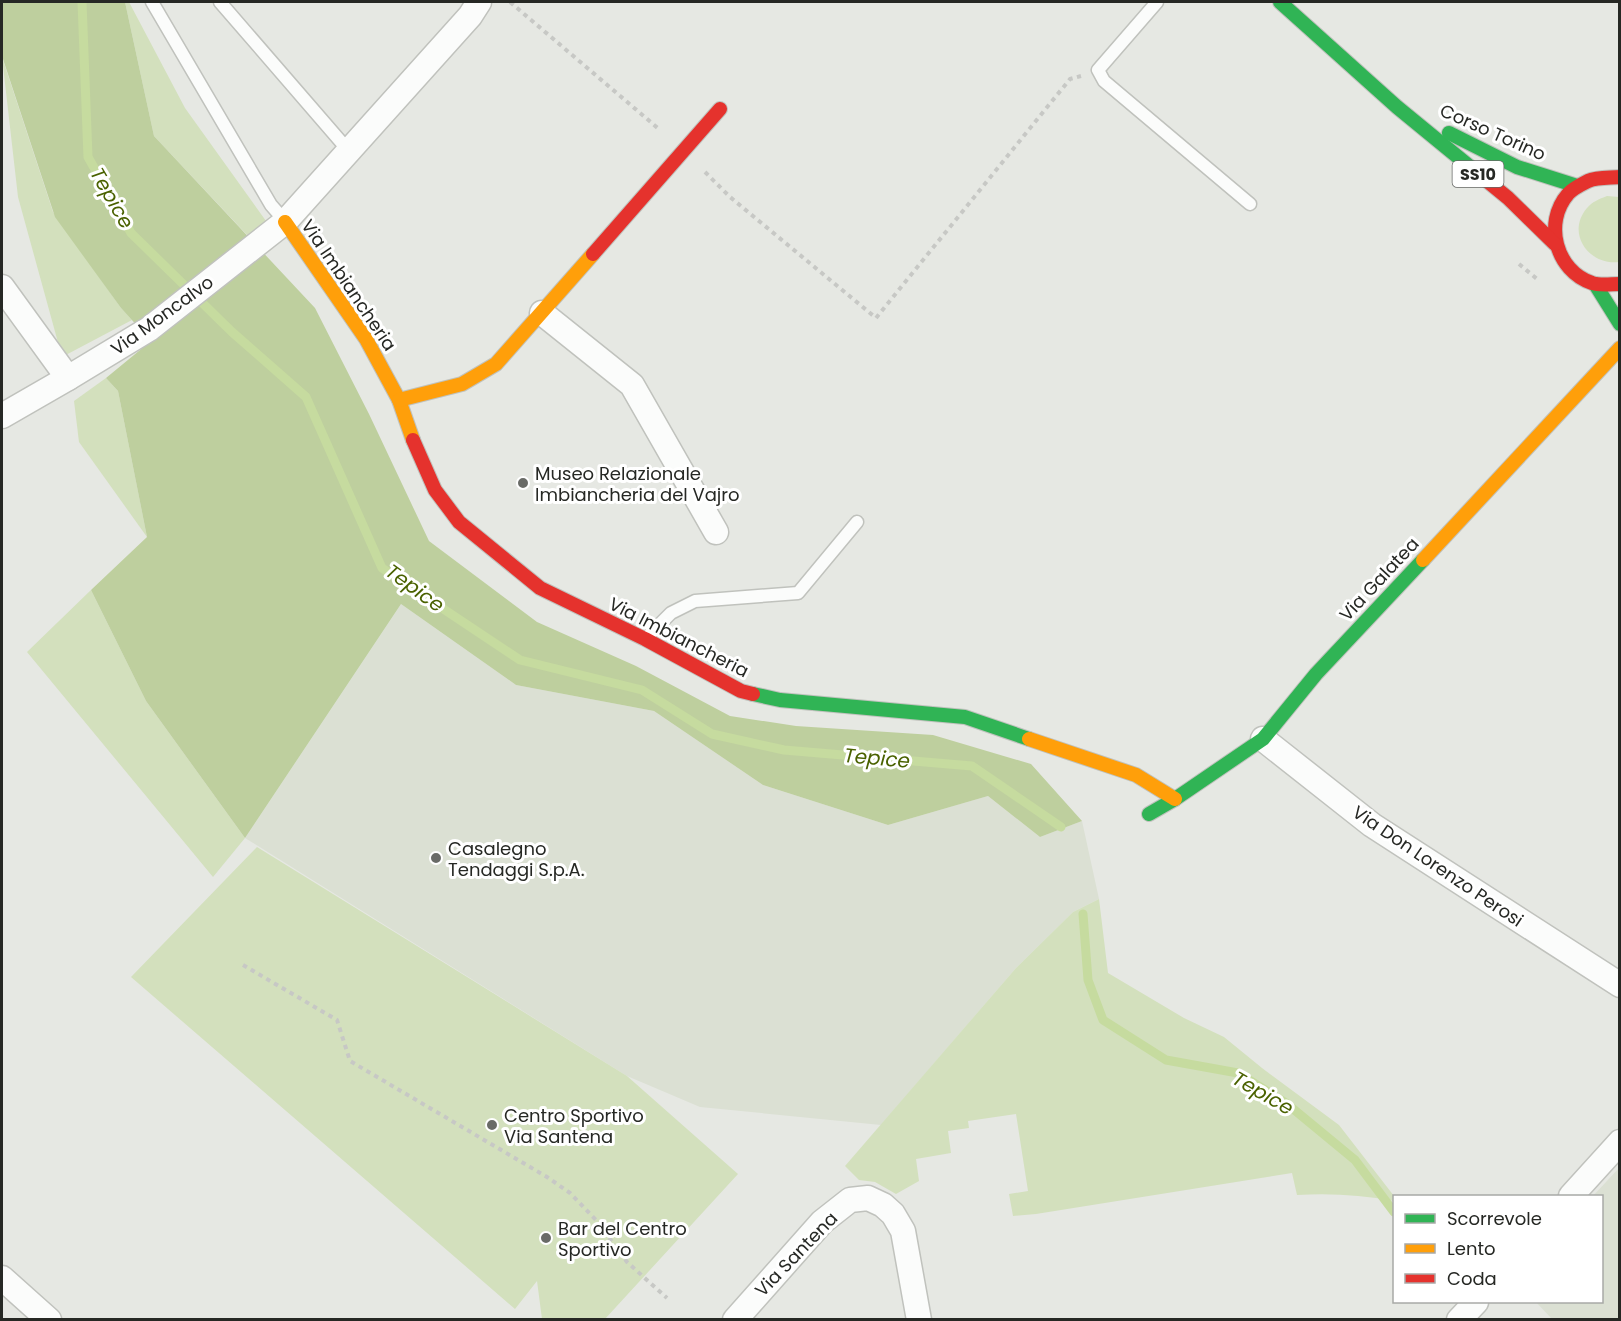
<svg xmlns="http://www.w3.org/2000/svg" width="1621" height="1321" font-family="Poppins,sans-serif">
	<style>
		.built { fill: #dbe0d3 }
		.green { fill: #d3e0bd }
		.forest { fill: #becf9e }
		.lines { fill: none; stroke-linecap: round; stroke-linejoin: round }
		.stream { stroke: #c6db9f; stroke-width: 9 }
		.lane-casing { stroke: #c0c2bd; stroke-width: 15 }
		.street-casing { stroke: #c0c2bd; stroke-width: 27 }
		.fast-casing { stroke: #c0c2bd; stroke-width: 16 }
		.slow-casing { stroke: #c0c2bd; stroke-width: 16 }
		.jam-casing { stroke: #c0c2bd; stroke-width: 16 }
		.path { stroke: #c7c8c5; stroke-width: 4; stroke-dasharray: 4.5 4.5; stroke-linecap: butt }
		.lane { stroke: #fbfcfb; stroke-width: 12 }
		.street { stroke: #fbfcfb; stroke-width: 24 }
		.fast { stroke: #30b455; stroke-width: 14 }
		.slow { stroke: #ff9f0a; stroke-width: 14 }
		.jam { stroke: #e5322d; stroke-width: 14 }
		.poi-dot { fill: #696b67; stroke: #fff; stroke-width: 2 }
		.labels { text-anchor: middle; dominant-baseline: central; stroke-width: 6; stroke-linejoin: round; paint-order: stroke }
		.shield { fill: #fff; stroke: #676866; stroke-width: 1.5 }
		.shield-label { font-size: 16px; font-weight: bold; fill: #262824 }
		.street-label { font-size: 18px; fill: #262824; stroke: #fff }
		.poi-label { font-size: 18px; fill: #262824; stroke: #fff; text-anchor: start }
		.water-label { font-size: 20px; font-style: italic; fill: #4a6200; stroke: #fff }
	</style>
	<rect width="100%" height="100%" fill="#e6e8e3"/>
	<!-- built -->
	<g class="built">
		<path d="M401 604 516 685 654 711 763 785 888 825 988 796 1040 837 1082 821 1099 899 1073 912 1016 968 881 1125 700 1107 627 1076 245 838Z"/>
		<path d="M1619 1168V1319H1552L1536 1302H1602V1196H1593Z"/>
	</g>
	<!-- green -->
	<g class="green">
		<path d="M125 2H129L185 108 266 221 249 237 154 136Z"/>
		<path d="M2 57 53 212 121 308 132 320 62 357 18 197Z"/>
		<path d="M1607 196 1619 197V262C1590 266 1565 234 1587 208 1592 202 1599 199 1607 196Z"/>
		<path d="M106 378 118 391 147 537 79 442 74 401Z"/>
		<path d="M91 590 146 701 245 838 213 877 27 652Z"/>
		<path d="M257 847 627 1076 738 1174 605 1319H542L537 1281 515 1309 131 977Z"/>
		<path d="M1099 899 1108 973 1184 1018 1224 1037 1262 1068 1339 1125 1394 1196V1201C1362 1195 1330 1193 1297 1195L1292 1173 1036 1214 1013 1216 1009 1194 1028 1191 1016 1114 968 1121 969 1128 948 1131 951 1153 916 1159 919 1181 896 1194 875 1182 859 1180 845 1166 1016 968 1073 912Z"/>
	</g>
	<!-- forest -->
	<path class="forest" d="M2 2H125L154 136 315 308 369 414 429 541 537 622 636 666 730 716 796 726 933 735 1031 764 1082 821 1040 837 988 796 888 825 763 785 654 711 516 685 401 604 245 838 146 701 91 590 147 537 118 391 106 378 151 341 121 308 55 217 2 56Z"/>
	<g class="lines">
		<!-- stream -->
		<g class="stream">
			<path d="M82 2 88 157 131 233 232 332 306 397 382 568 520 660 642 690 712 734 784 750 972 766 1061 827"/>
			<path d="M1083 914 1088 980 1103 1020 1166 1060 1238 1073 1286 1103 1355 1160 1394 1212"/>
		</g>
		<!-- lane casing -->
		<g class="lane-casing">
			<g id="lane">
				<path d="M152 2 271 205 285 221"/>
				<path d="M220 2 348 150"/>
				<path d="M1157 2 1098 70 1104 81 1250 204"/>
				<path d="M646 638 671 613 695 601 798 593 857 522"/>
			</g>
		</g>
		<!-- street casing -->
		<g class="street-casing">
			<g id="street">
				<path d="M2 287 68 378"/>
				<path d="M542 313 632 385 716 532"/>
				<path d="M2 416 68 378 149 329 285 222 470 16 479 2"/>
				<path d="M1263 739 1372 825 1620 985"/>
				<path d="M1571 1196 1620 1142"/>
				<path d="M2 1278 49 1320"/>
				<path d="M735 1320 822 1222 850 1200 868 1198 883 1205 893 1214 903 1231 919 1320"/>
				<path d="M1459 1320 1476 1302"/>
			</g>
		</g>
		<!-- fast casing -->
		<g class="fast-casing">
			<g id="fast">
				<path d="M1280 2 1397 107 1486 180"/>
				<path d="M1449 133 1517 167 1577 186"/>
				<path d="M1595 284 1620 324"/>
				<path d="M753 694 780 700 965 717 1029 739"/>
				<path d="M1149 814 1175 799 1263 739 1316 674 1423 560"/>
			</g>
		</g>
		<!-- slow casing -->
		<g class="slow-casing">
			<g id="slow">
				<path d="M285 222 366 339 399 400 413 440"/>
				<path d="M399 400 462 384 496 364 593 254"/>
				<path d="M1423 560 1620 348"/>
				<path d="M1029 739 1136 775 1175 799"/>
			</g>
		</g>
		<!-- jam casing -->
		<g class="jam-casing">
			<g id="jam">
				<path d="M1620 177C1610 178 1597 177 1588 181 1582 184 1572 189 1568 194 1543 223 1556 271 1592 283 1600 286 1611 284 1620 284"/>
				<path d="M1486 180 1508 198 1555 244"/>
				<path d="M593 254 720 109"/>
				<path d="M413 440 435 490 459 522 540 588 645 639 741 691 753 694"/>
			</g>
		</g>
		<!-- path -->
		<g class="path">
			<path d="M510 2 660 130"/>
			<path d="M705 172 730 197 876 318 1070 79 1081 76"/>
			<path d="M1519 264 1537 279"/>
			<path d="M243 965 337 1020 350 1061 547 1177 570 1193 596 1220 627 1262 667 1298"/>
		</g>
		<!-- lane -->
		<use href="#lane" class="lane"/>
		<!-- street -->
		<use href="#street" class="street"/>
		<!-- fast -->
		<use href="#fast" class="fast"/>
		<!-- slow -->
		<use href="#slow" class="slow"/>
		<!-- jam -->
		<use href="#jam" class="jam"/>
	</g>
	<!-- markers -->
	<g class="poi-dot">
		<circle cx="523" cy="483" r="6"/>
		<circle cx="436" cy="858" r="6"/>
		<circle cx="492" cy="1125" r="6"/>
		<circle cx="546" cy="1238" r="6"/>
	</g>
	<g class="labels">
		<!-- shield labels -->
		<rect class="shield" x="1452.5" y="161" width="51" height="26" rx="4.5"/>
		<g class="shield-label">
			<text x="1478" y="174">SS10</text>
		</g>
		<!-- street labels -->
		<g class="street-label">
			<text transform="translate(1493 132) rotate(24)">Corso Torino</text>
			<text transform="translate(349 285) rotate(56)">Via Imbiancheria</text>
			<text transform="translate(162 315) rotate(-36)">Via Moncalvo</text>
			<text transform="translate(1379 579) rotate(-47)">Via Galatea</text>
			<text transform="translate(679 637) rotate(27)">Via Imbiancheria</text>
			<text transform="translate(1438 866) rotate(34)">Via Don Lorenzo Perosi</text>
			<text transform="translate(796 1254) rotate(-46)">Via Santena</text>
		</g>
		<!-- poi labels -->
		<g class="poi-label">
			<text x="535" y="473">Museo Relazionale<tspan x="535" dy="21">Imbiancheria del Vajro</tspan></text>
			<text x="448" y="848">Casalegno<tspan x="448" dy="21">Tendaggi S.p.A.</tspan></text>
			<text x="504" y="1115">Centro Sportivo<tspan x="504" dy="21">Via Santena</tspan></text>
			<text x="558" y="1228">Bar del Centro<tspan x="558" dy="21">Sportivo</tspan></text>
		</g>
		<!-- water labels -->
		<g class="water-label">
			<text transform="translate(112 198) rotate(60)">Tepice</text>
			<text transform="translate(415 588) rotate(36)">Tepice</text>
			<text transform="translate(877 758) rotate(5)">Tepice</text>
			<text transform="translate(1263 1093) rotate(30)">Tepice</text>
		</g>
	</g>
	<!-- border -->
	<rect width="1621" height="1321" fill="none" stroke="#262824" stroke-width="6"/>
	<!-- legend -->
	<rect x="1393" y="1195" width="210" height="108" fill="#ffffff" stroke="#a8a9a7" stroke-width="1.5"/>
	<rect x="1405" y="1214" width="30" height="9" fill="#30b455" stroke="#a8a9a7" stroke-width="1.5"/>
	<text x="1447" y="1225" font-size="18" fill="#262824">Scorrevole</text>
	<rect x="1405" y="1244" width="30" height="9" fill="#ff9f0a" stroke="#a8a9a7" stroke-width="1.5"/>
	<text x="1447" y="1255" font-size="18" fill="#262824">Lento</text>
	<rect x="1405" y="1274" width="30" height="9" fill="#e5322d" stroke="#a8a9a7" stroke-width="1.5"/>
	<text x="1447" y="1285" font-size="18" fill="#262824">Coda</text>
</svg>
